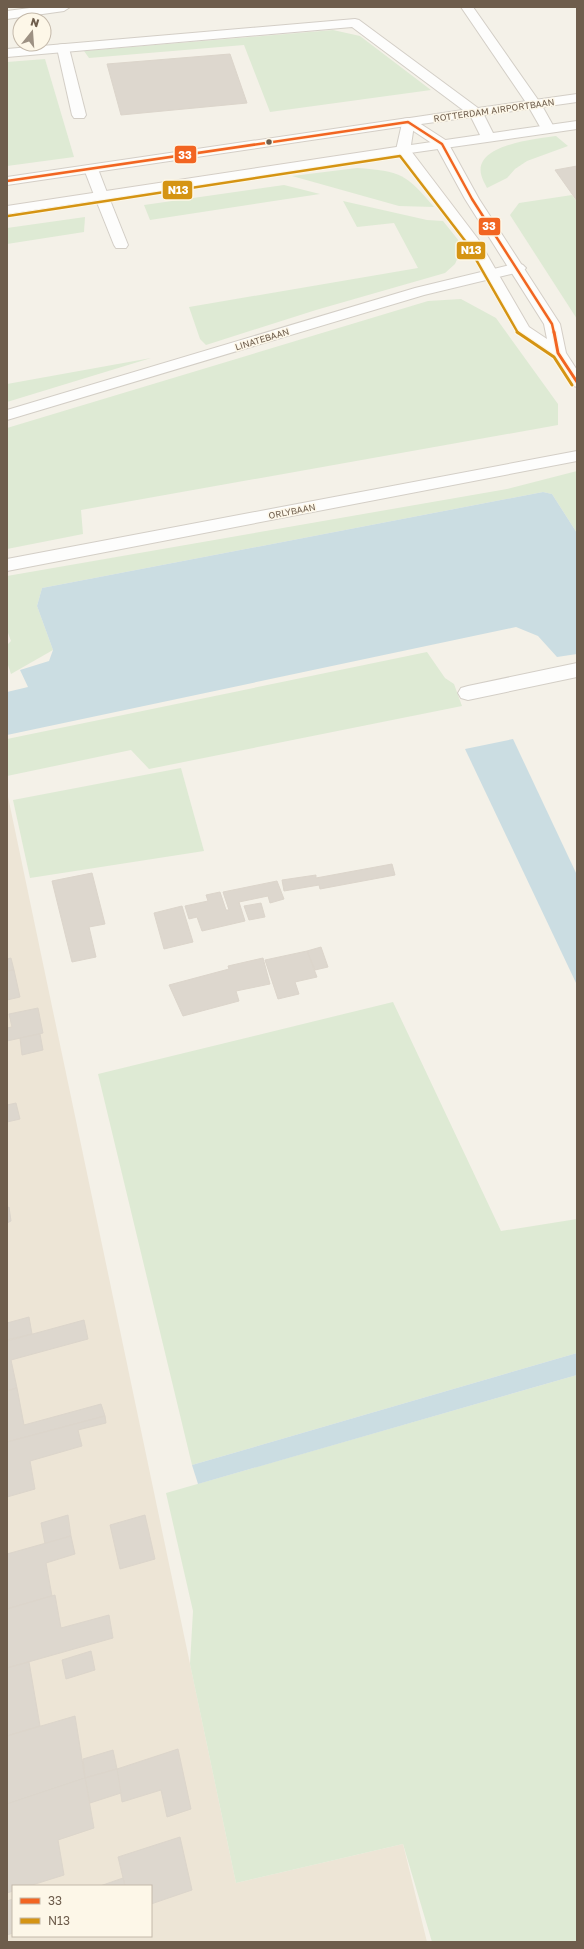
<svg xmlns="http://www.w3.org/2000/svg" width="584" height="1949" font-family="'Golos Text',sans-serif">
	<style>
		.residential { fill: #ede5d6; fill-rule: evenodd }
		.green { fill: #deead4 }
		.water { fill: #cbdde2 }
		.building { fill: #ddd7ce; stroke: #dcd5cb }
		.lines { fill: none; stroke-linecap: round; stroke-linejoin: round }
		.service-casing { stroke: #d3cec6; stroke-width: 2 }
		.minor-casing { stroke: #d3cec6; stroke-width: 2 }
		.secondary-casing { stroke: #d4cec6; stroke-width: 2 }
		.service { fill: #fdfdfc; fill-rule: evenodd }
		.minor { fill: #fdfdfc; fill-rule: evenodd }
		.secondary { fill: #fdfdfc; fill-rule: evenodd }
		.bus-1-far1-casing { stroke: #fdf7e8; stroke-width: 4.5 }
		.bus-1-casing { stroke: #fdf7e8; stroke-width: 5.5 }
		.bus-2-far1-casing { stroke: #fdf7e8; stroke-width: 4.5 }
		.bus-2-casing { stroke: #fdf7e8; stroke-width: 5.5 }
		.bus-1-far1 { stroke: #f26522; stroke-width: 2.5 }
		.bus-1 { stroke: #f26522; stroke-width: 3 }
		.bus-2-far1 { stroke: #d59413; stroke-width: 2.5 }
		.bus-2 { stroke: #d59413; stroke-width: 3 }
		.bus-dot { fill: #6e5d4c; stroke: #fdf7e8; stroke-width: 1.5 }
		.labels { text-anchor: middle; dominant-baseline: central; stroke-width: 3; stroke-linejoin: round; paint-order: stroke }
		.far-street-label { font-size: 9px; fill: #6e5d4c; stroke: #fdf7e8 }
		.line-badge { stroke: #fdf7e8; stroke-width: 1.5 }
		.badge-label { font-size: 11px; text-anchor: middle; font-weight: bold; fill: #fff }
	</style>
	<rect width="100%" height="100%" fill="#f4f1e8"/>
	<!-- residential -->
	<path class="residential" d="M7 792 236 1883 403 1844 427 1942H7ZM13 1886H151V1936H13Z"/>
	<!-- green -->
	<g class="green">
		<path d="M333 30 360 36 431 90 270 112 244 45 89 58 84 51Z"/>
		<path d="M45 59 74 157 7 166V62Z"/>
		<path d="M556 136 568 146 527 161 515 169 507 178 487 188C485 184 482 179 481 174 475 144 537 139 556 136Z"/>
		<path d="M357 168C401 171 406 174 434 207L399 206 292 176Z"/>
		<path d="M284 185 320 194 150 220 144 205Z"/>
		<path d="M572 195 577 202V319L510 215 519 203Z"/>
		<path d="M343 201 427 220 443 221 463 246 455 264 445 273 316 310 206 345 200 339 189 307 418 268 394 223 357 227Z"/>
		<path d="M85 217 84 232 7 244V228Z"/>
		<path d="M461 299 496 318 558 404V425L81 510 83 534 7 549V428L428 301Z"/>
		<path d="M151 358 7 402V384Z"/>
		<path d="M577 471V533L552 494 543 492 42 588 37 606 53 650 11 674 7 662V645L11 641 7 630V576L507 489Z"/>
		<path d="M427 652 445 678 454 684 462 706 149 769 131 750 7 776V739Z"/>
		<path d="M181 768 204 851 30 878 13 800Z"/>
		<path d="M393 1002 501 1231 577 1219V1353L192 1465 98 1074Z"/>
		<path d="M577 1375V1942H432L403 1844 236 1883 190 1664 193 1611 166 1493Z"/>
	</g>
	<!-- water -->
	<g class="water">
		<path d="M543 492 552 494 577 533V654L557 657 538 636 516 627 7 735V692L28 687 20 670 49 661 53 650 37 606 42 588Z"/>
		<path d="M513 739 577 875V985L465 749Z"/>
		<path d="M577 1353V1375L198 1484 192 1465Z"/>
	</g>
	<!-- building -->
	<g class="building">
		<path d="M230 54 247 103 121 115 107 64Z"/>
		<path d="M577 166V201L555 170Z"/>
		<path d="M392 864 395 875 320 889 319 885 284 891 282 880 316 875V878Z"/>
		<path d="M92 873 105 924 89 927 96 957 72 962 52 881Z"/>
		<path d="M277 881 284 899 270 903 268 896 239 902 245 921 202 931 197 917 189 919 185 906 208 901 206 895 220 892 226 910H229L223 892Z"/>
		<path d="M261 903 265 917 249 920 244 906Z"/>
		<path d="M182 906 193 942 164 949 154 913Z"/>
		<path d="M321 947 328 967 315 970 307 951Z"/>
		<path d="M307 951 317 977 295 982 299 994 278 999 265 960Z"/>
		<path d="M11 958 14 970 7 971V959Z"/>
		<path d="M263 958 270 984 236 991 239 1001 183 1016 169 985 229 969 228 966Z"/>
		<path d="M14 970 20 997 7 1000V971Z"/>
		<path d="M38 1008 43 1033 7 1041V1028L12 1027 9 1014Z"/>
		<path d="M40 1034 43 1050 22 1055 20 1038Z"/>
		<path d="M16 1103 20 1119 7 1122V1105Z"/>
		<path d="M9 1207 11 1221 7 1223V1208Z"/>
		<path d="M29 1317 32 1334 7 1340V1323Z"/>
		<path d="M84 1320 88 1339 11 1360 17 1388 7 1391V1341Z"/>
		<path d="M17 1388 24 1425 101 1404 105 1416 7 1442V1391Z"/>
		<path d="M105 1416 106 1423 78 1430 82 1446 30 1461 35 1489 7 1497V1442Z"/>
		<path d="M68 1515 71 1536 45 1544 41 1523Z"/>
		<path d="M145 1515 155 1559 120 1569 110 1525Z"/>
		<path d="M71 1536 75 1554 46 1563 52 1596 7 1609V1554Z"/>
		<path d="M55 1595 61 1628 109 1615 113 1638 7 1668V1609Z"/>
		<path d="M91 1651 95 1670 66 1679 62 1660Z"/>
		<path d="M29 1662 40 1726 7 1736V1668Z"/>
		<path d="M75 1716 85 1778 7 1804V1736Z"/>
		<path d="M178 1749 191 1809 167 1817 161 1790 122 1802 117 1769Z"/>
		<path d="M113 1750 117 1769 85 1778 83 1759Z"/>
		<path d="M117 1769 121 1793 90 1803 85 1778Z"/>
		<path d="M85 1778 94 1828 58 1840 64 1875 29 1886H13V1891L7 1893V1804Z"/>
		<path d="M180 1837 192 1890 151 1904V1886H125L118 1857Z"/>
		<path d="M123 1878 125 1886H100Z"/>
		<path d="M13 1899V1933L7 1935V1901Z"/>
	</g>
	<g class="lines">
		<!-- service casing -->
		<g class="service-casing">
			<g id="service">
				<path d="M37 7H70L64 11 7 19V11Z"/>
				<path d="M461 7H473L541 104 555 129 553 132H543L527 104Z"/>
				<path d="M63 44 68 45 69 48 86 115 84 118H74L72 115 57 48 58 45Z"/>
				<path d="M101 191 106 192 108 195 128 245 126 248H116L114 245 94 195 96 192Z"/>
				<path d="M577 663V677L468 700 461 698 458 693 461 688 468 686Z"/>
			</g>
		</g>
		<!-- minor casing -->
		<g class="minor-casing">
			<g id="minor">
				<path d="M355 19 359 20 478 108 577 94V102L484 115 493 133 577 121V129L403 154 398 153 396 150 403 119 463 110 352 27 7 57V49ZM471 117 480 135 411 145 414 125Z"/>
				<path d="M91 165 96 166 98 169 108 195 106 198H96L94 195 84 169 86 166Z"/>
				<path d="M518 263 523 265 526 268 523 271 424 295 7 420V410L415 288Z"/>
				<path d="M577 451V461L7 571V559Z"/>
			</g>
		</g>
		<!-- secondary casing -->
		<g class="secondary-casing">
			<path id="secondary" d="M408 118 413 119 447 141 479 199 560 324 566 353 577 370V387L571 385 552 356 517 333 464 240 399 155 7 214V206L403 146 408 147 478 239 529 327 547 339 544 324 465 199 436 146 406 126 7 185V177Z"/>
		</g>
		<!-- service -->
		<use href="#service" class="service"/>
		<!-- minor -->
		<use href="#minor" class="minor"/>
		<!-- secondary -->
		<use href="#secondary" class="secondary"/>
		<!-- bus-1-far1 casing -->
		<g class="bus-1-far1-casing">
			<path id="bus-1-far1" d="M7 181 408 122 442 144 472 199 552 324 554 333"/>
		</g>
		<!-- bus-1 casing -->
		<g class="bus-1-casing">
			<path id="bus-1" d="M554 332 558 353 577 382"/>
		</g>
		<!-- bus-2-far1 casing -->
		<g class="bus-2-far1-casing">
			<path id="bus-2-far1" d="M8 216 400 156 466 242 518 333"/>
		</g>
		<!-- bus-2 casing -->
		<g class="bus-2-casing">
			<path id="bus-2" d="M517 332 554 357 572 385"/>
		</g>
		<!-- bus-1-far1 -->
		<use href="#bus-1-far1" class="bus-1-far1"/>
		<!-- bus-1 -->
		<use href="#bus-1" class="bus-1"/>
		<!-- bus-2-far1 -->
		<use href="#bus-2-far1" class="bus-2-far1"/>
		<!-- bus-2 -->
		<use href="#bus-2" class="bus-2"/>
	</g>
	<!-- markers -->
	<circle class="bus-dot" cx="269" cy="142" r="3.5"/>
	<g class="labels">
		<!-- far-street labels -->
		<g class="far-street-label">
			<text transform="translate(494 110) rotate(-8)">ROTTERDAM AIRPORTBAAN</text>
			<text transform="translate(262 339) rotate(-17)">LINATEBAAN</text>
			<text transform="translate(292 511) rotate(-11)">ORLYBAAN</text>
		</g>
	</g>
	<g class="line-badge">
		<rect x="174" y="145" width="23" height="19" rx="4" fill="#f26522"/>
		<rect x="162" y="180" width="31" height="20" rx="4" fill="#d59413"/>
		<rect x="478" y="217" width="23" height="19" rx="4" fill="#f26522"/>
		<rect x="456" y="241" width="30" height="19" rx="4" fill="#d59413"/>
	</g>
	<g class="badge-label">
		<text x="185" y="159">33</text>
		<text x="178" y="194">N13</text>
		<text x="489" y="230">33</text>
		<text x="471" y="254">N13</text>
	</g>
	<!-- border -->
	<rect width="584" height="1949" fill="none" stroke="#6e5d4c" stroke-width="16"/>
	<!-- legend -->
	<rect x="12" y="1885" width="140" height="52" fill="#fdf7e8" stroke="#c4b9aa"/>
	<rect x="20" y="1898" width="20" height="6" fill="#f26522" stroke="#c4b9aa"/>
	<text x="48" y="1905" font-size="12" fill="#6e5d4c">33</text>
	<rect x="20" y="1918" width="20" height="6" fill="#d59413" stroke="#c4b9aa"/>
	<text x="48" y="1925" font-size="12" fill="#6e5d4c">N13</text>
	<!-- north arrow -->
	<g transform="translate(32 32) rotate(17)"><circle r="19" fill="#fdf7e8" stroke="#c4b9aa"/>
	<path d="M0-3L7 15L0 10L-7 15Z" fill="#9d9183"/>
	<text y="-6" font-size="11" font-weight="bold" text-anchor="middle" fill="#6e5d4c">N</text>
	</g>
</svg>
